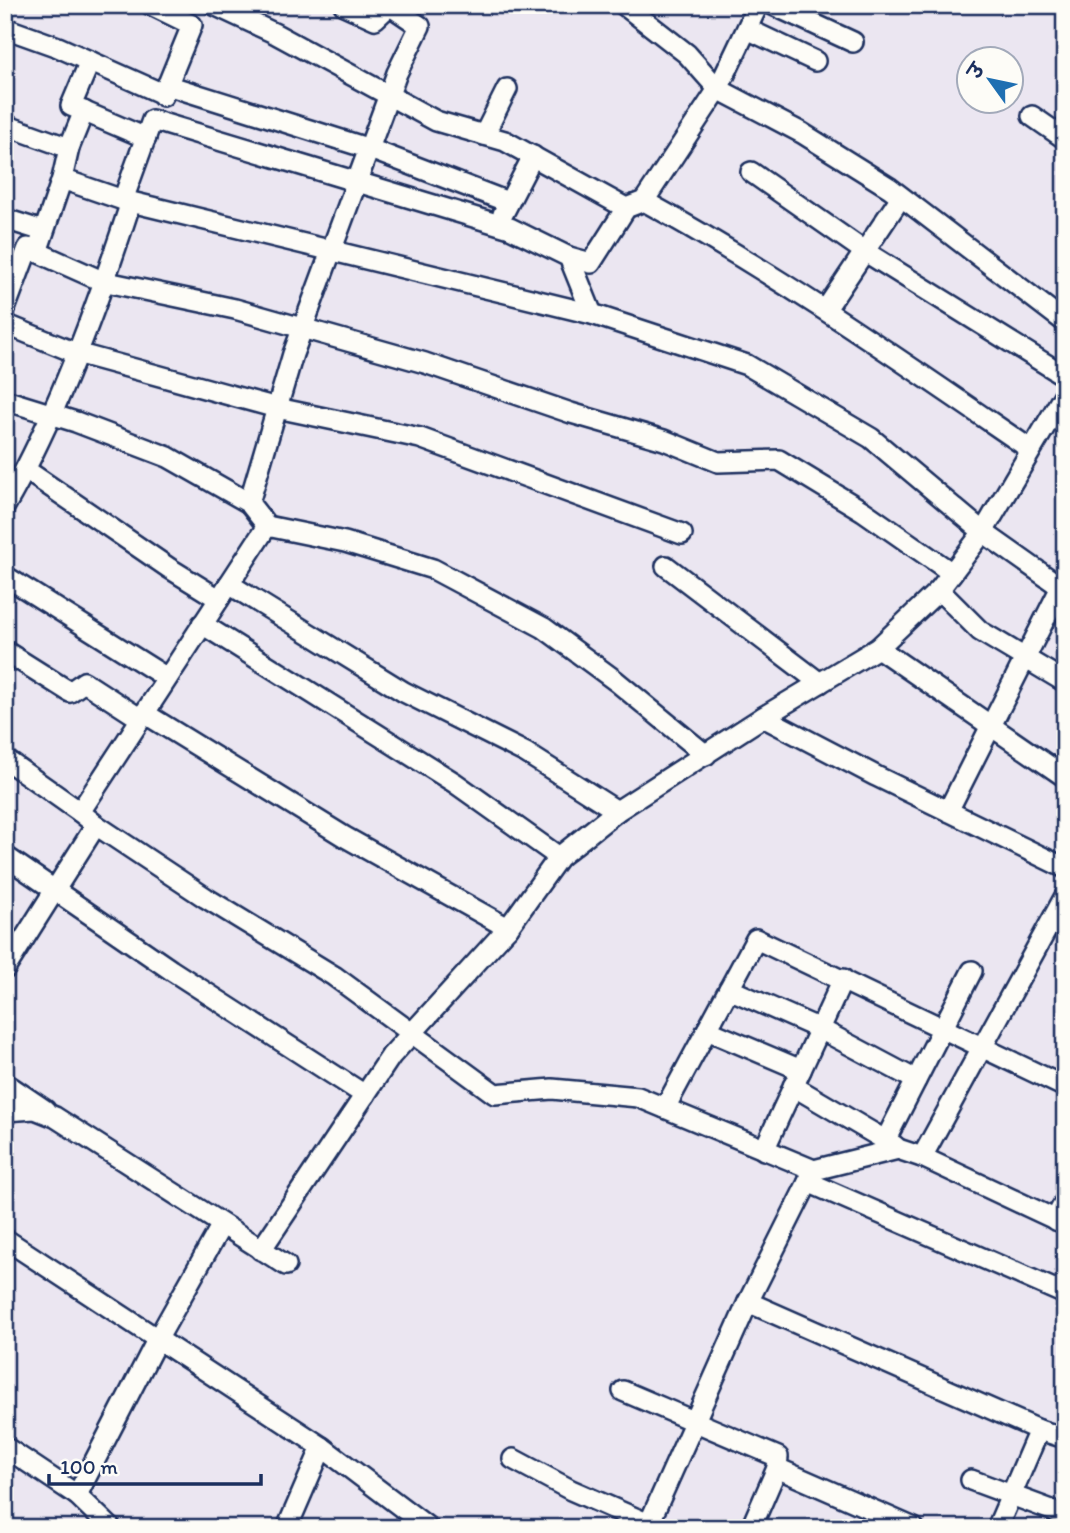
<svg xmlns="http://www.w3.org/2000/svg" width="1070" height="1533" font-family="Itim,'Playpen Sans Deva',sans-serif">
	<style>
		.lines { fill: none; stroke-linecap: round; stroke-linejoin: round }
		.minor-casing { stroke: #1b2f5e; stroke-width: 24 }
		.minor { stroke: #fdfcf7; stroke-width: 19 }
	</style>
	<rect width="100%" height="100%" fill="#ebe6f1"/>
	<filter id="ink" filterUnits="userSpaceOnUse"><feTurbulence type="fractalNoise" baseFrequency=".0143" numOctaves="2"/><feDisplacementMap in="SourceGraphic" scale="14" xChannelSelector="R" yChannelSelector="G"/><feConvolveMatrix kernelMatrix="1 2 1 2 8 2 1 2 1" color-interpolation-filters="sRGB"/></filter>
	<g filter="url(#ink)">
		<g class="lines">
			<!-- minor casing -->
			<g class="minor-casing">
				<g id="minor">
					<path d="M151 5 192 25 163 96"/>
					<path d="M214 5 274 33 436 121 505 141 626 208 591 263 569 257"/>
					<path d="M344 5 375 19 389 6"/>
					<path d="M624 5 687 54 718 89 802 133 890 188 1065 322"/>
					<path d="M773 5 853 42"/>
					<path d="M5 28 58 47 163 94"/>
					<path d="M747 29 815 61"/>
					<path d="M90 61 71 106 146 138"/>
					<path d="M167 85 370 149 508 202"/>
					<path d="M1032 116 1065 139"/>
					<path d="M5 125 69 148"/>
					<path d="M484 135 507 89"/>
					<path d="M751 172 864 251 1065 376"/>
					<path d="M62 179 69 148 84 111"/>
					<path d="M123 200 152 120 510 228 569 257 592 314"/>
					<path d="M644 201C779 275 903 362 1030 449"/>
					<path d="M631 206 644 201 718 89 758 5"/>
					<path d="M503 214 533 156"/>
					<path d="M5 219 43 231"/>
					<path d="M37 252 62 179 123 200 592 314 747 365 871 438 983 532 1065 590"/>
					<path d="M5 309 28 248 102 281 235 309 425 363 571 413 664 440 718 462 779 460 863 511 952 573"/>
					<path d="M826 309 901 197"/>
					<path d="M5 324 76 353 277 408 420 438 682 534"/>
					<path d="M5 400 76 422 168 457 249 503"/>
					<path d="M26 470 169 568 219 599"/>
					<path d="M5 506C57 417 99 301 131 202"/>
					<path d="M267 526 345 542 433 569 544 628 616 681 706 755"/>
					<path d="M666 566 820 683"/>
					<path d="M5 576 167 678"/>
					<path d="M229 584 404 692 526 753 617 811"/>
					<path d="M939 590 980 631 1065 682"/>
					<path d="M202 624 455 783 559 857"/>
					<path d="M878 648 1065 777"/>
					<path d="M5 651 70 692 84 682 141 719"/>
					<path d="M144 713 345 837 508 928"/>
					<path d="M763 717 876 776 1065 868"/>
					<path d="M5 759 80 812"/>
					<path d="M948 811 1061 587"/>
					<path d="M96 825 206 898 334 976 495 1094 552 1089 638 1097 814 1170 898 1149 922 1157 1065 1224"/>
					<path d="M5 856 171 970 365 1095"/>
					<path d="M5 969 96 825 80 812 267 526 249 503 293 354 397 73 420 26 389 5"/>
					<path d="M729 989 820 1029 916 1080"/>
					<path d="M707 1030 801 1070"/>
					<path d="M5 1083 45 1110"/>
					<path d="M793 1086 895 1146"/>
					<path d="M665 1108 756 939 1065 1087"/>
					<path d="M5 1111 35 1109 55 1117 286 1265"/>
					<path d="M886 1139 972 971"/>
					<path d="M764 1150 843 979"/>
					<path d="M922 1157 1065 896"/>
					<path d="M808 1182 1065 1294"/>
					<path d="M1055 1220 1065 1201"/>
					<path d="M5 1239 322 1447 429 1528"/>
					<path d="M261 1250 391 1056 508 928 559 857 617 811 763 717 878 648 939 590 983 532 1065 393"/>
					<path d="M748 1302 1039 1430 997 1528"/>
					<path d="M623 1391 778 1457 777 1468 914 1528"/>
					<path d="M1039 1430 1065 1438"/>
					<path d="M5 1447 77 1495 111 1528"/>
					<path d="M513 1459 571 1490 658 1528"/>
					<path d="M971 1480 1065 1515"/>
					<path d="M77 1495 157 1340 221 1226"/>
					<path d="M287 1528 322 1447"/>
					<path d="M647 1528 748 1302 814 1170"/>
					<path d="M751 1528 777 1468"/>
				</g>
			</g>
			<!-- minor -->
			<use href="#minor" class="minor"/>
		</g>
	</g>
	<!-- margin -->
	<rect width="1070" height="1533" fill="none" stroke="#fdfcf7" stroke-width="28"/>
	<rect x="14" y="14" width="1042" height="1505" fill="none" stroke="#1b2f5e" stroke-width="2.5" filter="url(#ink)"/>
	<!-- north arrow -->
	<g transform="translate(990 80) rotate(303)"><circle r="33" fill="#fdfcf7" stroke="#a3aaba" stroke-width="2"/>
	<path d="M0-5L12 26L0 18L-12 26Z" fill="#1f6fb2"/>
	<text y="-10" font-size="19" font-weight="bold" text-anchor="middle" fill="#1b2f5e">उ</text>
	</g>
	<!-- scale -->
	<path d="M49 1474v10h212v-10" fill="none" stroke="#1b2f5e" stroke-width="3.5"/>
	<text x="60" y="1474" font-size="21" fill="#1b2f5e" stroke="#fdfcf7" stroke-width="5" paint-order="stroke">100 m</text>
</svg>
